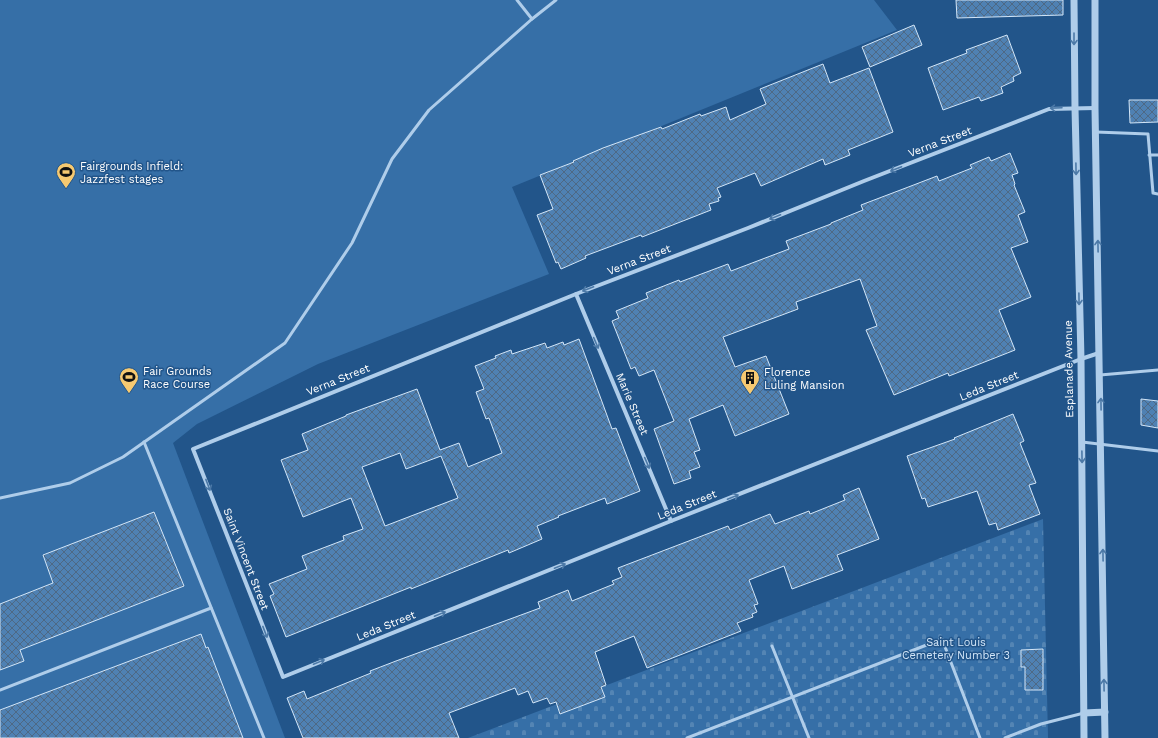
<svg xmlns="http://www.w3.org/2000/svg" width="1158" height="738" font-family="'Work Sans',sans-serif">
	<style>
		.green { fill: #366fa7 }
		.cemetery { fill: url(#cemetery-stones) }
		.building { fill: url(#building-cross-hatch); stroke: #d3e6f8; fill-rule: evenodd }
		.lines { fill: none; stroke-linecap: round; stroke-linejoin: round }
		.service { stroke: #afcdea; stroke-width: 3 }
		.minor { stroke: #afcdea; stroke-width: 4 }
		.tertiary { stroke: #afcdea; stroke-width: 7 }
		.oneway { stroke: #4c79a7 }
		.labels { text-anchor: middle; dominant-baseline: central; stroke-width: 3; stroke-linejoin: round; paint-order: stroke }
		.street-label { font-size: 11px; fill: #fff; stroke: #22558a }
		.poi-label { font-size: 11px; fill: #fff; stroke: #22558a; text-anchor: start }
		.park-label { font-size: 11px; fill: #d3e6f8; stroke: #22558a }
	</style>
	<defs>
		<pattern id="cemetery-stones" width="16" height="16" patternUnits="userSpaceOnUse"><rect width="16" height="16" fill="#366fa7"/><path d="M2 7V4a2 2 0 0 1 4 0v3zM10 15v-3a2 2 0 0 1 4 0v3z" fill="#5485b4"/></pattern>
		<pattern id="building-cross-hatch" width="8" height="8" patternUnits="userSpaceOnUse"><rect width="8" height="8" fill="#4f81b3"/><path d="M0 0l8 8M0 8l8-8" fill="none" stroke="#4e6985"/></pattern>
	</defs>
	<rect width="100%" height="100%" fill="#22558a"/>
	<!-- green -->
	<path class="green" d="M0 0H874L897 30 512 187 549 274 318 364 197 424 173 443 285 738H0Z"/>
	<!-- cemetery -->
	<path class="cemetery" d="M1043 519 1048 738H468Z"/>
	<!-- building -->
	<g class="building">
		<path d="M956 0H1063V15L957 18Z"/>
		<path d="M914 25 922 45 870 67 862 47Z"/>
		<path d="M1007 35 1021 73 1013 77 1014 81 1001 87 1003 93 981 101 979 97 943 110 928 68 967 53 966 50Z"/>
		<path d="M823 64 830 83 869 68 893 132 848 150 850 155 825 165 823 159 761 186 755 173 717 188 721 197 718 198 719 201 709 204 711 210 642 237 641 235 585 256 586 258 561 269 558 262 556 263 537 215 553 209 540 175 574 162 573 161 603 148 661 127 662 129 700 114 701 116 726 107 730 120 766 104 760 89Z"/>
		<path d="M1129 100H1158V122L1130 123Z"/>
		<path d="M1010 153 1018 173 1012 175 1015 184 1014 185 1025 212 1018 215 1028 242 1011 248 1031 297 999 310 1015 350 949 376 948 373 894 395 866 330 877 326 860 279 796 302 798 309 723 337 735 367 766 356 789 414 735 436 723 405 689 419 700 450 694 452 700 467 689 471 691 478 674 484 654 429 674 421 654 370 639 376 635 367 631 369 612 321 619 318 616 311 648 298 646 293 679 280 680 282 728 264 731 271 789 249 786 241 831 224V223L863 210 861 205 911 186 937 176 939 181 972 168 970 165 989 157 991 161Z"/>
		<path d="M579 339 612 429 616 428 640 491 607 504 605 498 558 516 559 517 537 526 542 539 509 553 508 550 411 589V587L286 637 270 596 274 594 269 584 307 569 302 556 344 540 343 536 363 529 351 498 303 517 281 460 308 450 302 434 346 416V415L417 389 440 450 459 443 468 467 502 453 489 418 486 419 476 392 484 389 475 366 496 358 495 356 511 350 512 354 545 343 547 348 563 342 564 345ZM400 453 406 469 441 456 458 498 385 526 362 467Z"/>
		<path d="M1141 399 1158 401V428L1141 425Z"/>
		<path d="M1013 414 1024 441 1020 443 1036 483 1029 485 1040 514 998 530 996 523 989 525 977 491 928 507 925 498 922 499 907 456 955 439 954 438Z"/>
		<path d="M859 488 879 539 837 555 843 570 792 589 784 566 749 580 758 604 754 605 757 612 752 614 753 617 737 623 741 631 647 668 634 636 595 652 606 685 601 687 605 697 560 714 556 702 550 704 547 698 533 703 528 691 518 695 515 688 449 713 459 738H303L287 698 304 691 307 699 371 673 370 671 396 661 540 608 538 602 568 590 572 601 614 584 612 581 622 577 618 568 728 526 730 530 770 514 775 524 809 511 810 514 845 500 843 495Z"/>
		<path d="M154 512 184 586 20 650 24 661 0 670V604L53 583 43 555Z"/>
		<path d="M201 634 206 648 208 647 243 738H0V710Z"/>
		<path d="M1043 649V690H1025V667H1021V650Z"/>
	</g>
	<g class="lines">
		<!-- service -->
		<g class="service">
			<path d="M517 0 532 19"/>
			<path d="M1096 132 1148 134 1153 193 1158 194"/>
			<path d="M1149 155H1158"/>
			<path d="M1100 375 1158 370"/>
			<path d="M144 442 264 738"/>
			<path d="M1082 442 1158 451"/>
			<path d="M0 498 70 483 123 457 285 343 352 243 392 159 429 110 532 19 556 0"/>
			<path d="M772 646 809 738"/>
			<path d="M0 690 211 608"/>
			<path d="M687 738 942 639 980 738"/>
			<path d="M1005 738 1041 724 1084 713"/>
		</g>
		<!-- minor -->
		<g class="minor">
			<path d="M1095 108 1049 109 864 181 748 228 576 294 193 449 283 677 671 521 1081 359 1099 353"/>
			<path d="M576 294 671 521"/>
		</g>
		<!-- tertiary -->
		<g class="tertiary">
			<path d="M1074 0 1075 108 1081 359 1084 738"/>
			<path d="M1095 0V108L1105 738"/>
			<path d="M1084 713 1105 712"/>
		</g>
	</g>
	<!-- one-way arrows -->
	<defs><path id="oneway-shaft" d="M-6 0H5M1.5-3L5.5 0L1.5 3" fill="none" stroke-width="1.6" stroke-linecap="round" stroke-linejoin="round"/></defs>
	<g class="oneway">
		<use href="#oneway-shaft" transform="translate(1074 39) rotate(90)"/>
		<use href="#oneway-shaft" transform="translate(1056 108) rotate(178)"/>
		<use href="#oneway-shaft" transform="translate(896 169) rotate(159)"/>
		<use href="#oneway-shaft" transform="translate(1076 169) rotate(89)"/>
		<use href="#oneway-shaft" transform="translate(775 217) rotate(158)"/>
		<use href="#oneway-shaft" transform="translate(1098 246) rotate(-91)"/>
		<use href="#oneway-shaft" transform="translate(588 289) rotate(159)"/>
		<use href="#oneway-shaft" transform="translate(1079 299) rotate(89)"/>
		<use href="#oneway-shaft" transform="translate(596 343) rotate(67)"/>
		<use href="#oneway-shaft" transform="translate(1101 404) rotate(-91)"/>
		<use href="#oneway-shaft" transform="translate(1082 457) rotate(89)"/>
		<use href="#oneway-shaft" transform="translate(647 463) rotate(67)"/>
		<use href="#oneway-shaft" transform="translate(208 485) rotate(69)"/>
		<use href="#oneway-shaft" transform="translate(733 497) rotate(-22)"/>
		<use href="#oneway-shaft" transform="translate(1103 555) rotate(-91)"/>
		<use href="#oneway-shaft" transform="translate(560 566) rotate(-22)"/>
		<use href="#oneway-shaft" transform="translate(440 614) rotate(-22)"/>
		<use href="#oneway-shaft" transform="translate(265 632) rotate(69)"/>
		<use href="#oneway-shaft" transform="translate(319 662) rotate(-22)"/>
		<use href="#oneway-shaft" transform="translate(1104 685) rotate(-91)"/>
	</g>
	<!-- icons -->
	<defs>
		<g id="stadium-pin" transform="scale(1)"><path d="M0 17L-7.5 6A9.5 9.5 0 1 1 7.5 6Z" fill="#f6c971" stroke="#22558a"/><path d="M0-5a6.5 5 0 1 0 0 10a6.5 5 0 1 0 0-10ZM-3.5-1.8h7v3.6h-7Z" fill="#111"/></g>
		<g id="building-pin" transform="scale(1)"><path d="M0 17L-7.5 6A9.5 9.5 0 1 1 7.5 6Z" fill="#f6c971" stroke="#22558a"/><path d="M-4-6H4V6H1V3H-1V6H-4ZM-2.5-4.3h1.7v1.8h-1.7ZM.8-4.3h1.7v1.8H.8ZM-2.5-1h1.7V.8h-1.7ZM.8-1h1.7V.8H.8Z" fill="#111"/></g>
	</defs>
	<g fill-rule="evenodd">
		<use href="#stadium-pin" x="66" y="172"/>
		<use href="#stadium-pin" x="129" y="377"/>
		<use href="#building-pin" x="750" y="378"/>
	</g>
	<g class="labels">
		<!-- street labels -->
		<g class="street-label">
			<text transform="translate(940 142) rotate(-21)">Verna Street</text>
			<text transform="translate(639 260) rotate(-21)">Verna Street</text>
			<text transform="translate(1069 369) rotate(-91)">Esplanade Avenue</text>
			<text transform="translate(338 380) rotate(-22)">Verna Street</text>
			<text transform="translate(989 386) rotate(-22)">Leda Street</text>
			<text transform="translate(632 404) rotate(67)">Marie Street</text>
			<text transform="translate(687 505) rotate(-22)">Leda Street</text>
			<text transform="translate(246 559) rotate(69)">Saint Vincent Street</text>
			<text transform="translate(386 626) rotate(-22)">Leda Street</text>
		</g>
		<!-- poi labels -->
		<g class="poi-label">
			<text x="80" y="166">Fairgrounds Infield:<tspan x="80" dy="13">Jazzfest stages</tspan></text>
			<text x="143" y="371">Fair Grounds<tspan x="143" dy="13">Race Course</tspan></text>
			<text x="764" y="372">Florence<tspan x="764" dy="13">Luling Mansion</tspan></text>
		</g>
		<!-- park labels -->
		<g class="park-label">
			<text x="956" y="642">Saint Louis<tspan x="956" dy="13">Cemetery Number 3</tspan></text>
		</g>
	</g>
</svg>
